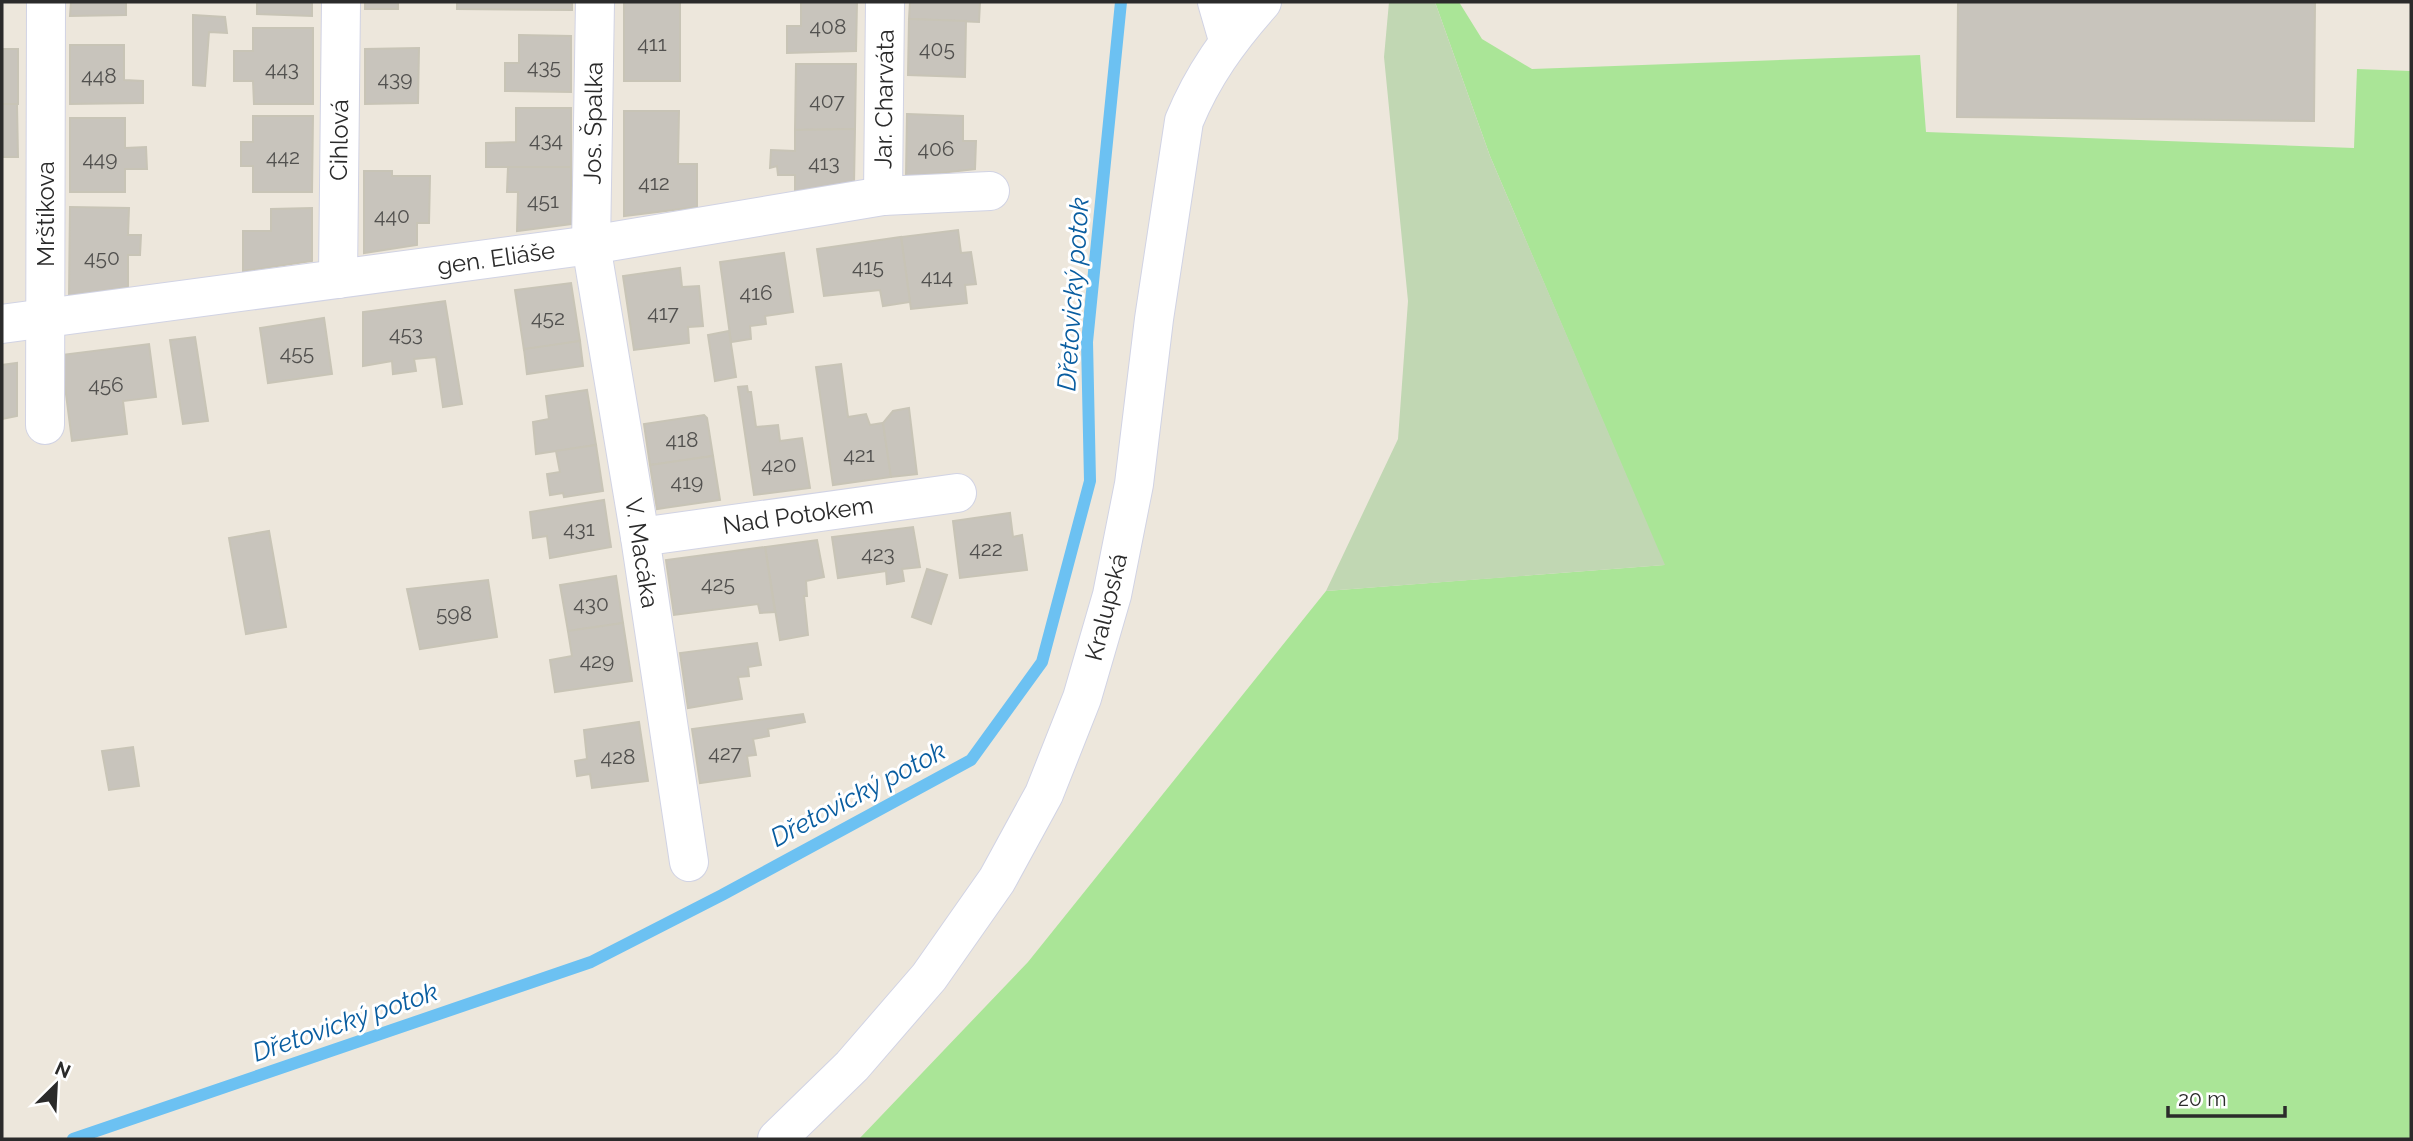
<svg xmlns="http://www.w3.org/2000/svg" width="2413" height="1141" font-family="Raleway,sans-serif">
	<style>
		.green { fill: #aae597 }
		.cemetery { fill: #c1d7b3 }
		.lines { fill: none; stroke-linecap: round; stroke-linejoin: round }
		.stream { stroke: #6cc1f2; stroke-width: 12 }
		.building { fill: #c8c4bc; stroke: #c8c4b6; stroke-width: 2 }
		.minor-casing { stroke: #d1d3e4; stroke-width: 40 }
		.secondary-casing { stroke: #d1d3e4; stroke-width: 40 }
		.minor { stroke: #fff; stroke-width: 38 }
		.secondary { stroke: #fff; stroke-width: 38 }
		.labels { text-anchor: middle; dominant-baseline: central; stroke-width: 6; stroke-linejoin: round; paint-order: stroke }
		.number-label { font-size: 21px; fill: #52514f }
		.street-label { font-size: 24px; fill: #2b2b2b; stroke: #fff }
		.water-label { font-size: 26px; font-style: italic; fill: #095da0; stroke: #fff }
	</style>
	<rect width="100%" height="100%" fill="#ede7dc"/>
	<!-- green -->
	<path class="green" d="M1435 2H1459L1482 39 1532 69 1920 55 1926 132 2354 148 2357 69 2411 71V1139H859L1028 962 1326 591 1664 565 1490 156Z"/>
	<!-- cemetery -->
	<path class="cemetery" d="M1389 2H1435L1490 156 1665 565 1326 591 1398 439 1408 301 1384 57Z"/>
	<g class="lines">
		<!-- stream -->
		<path class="stream" d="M73 1139 591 962 722 895 971 760 1042 662 1090 481 1087 342 1121 2"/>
	</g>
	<!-- building -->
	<g class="building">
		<path d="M71 2H126V15L70 16Z"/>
		<path d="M257 2H312V16L257 14Z"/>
		<rect x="365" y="2" width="33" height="7"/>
		<path d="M457 2H572V10L457 9Z"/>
		<rect x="624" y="2" width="56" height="79"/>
		<path d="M801 2H857L856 51 787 53V26H801Z"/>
		<path d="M910 2H980L979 22 909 19Z"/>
		<path d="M1958 2H2315L2314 121 1957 117Z"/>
		<path d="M193 15 225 17 227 33 209 32 205 86 193 85Z"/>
		<path d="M909 19 966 21 965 77 908 75Z"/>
		<path d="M253 28H313V104H254L253 81H234V51H253Z"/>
		<path d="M519 35 571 36V92L505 91V63H519Z"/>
		<path d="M70 45H124V80L143 81V103L70 104Z"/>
		<path d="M419 48 418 103 365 104V49Z"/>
		<rect x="2" y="49" width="16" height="55"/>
		<path d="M796 64H856L855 129 795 130Z"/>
		<path d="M2 104H17L18 157H2Z"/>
		<path d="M516 108H571V167H486V143L516 142Z"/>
		<path d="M624 111H679L678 164H697V207L624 216Z"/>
		<path d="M907 114 963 116V141H976L975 169 906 177Z"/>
		<path d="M253 116H313L312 192H253V166H241V142H253Z"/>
		<path d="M70 118H125V148L146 147 147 169H125V192H70Z"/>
		<path d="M855 129 854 184 795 193V175H778L777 166 770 168 771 150 795 151V130Z"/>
		<path d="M508 167H571V224L517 231 518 192H507Z"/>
		<path d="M364 171H392V176H430L429 223H417V245L364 253Z"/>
		<path d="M70 207 129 208 128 235H141L140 255H128V287L69 296Z"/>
		<path d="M312 208V261L243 271V231H271V209Z"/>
		<path d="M958 230 961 253 971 252 976 284 965 285 967 303 911 309 901 237Z"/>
		<path d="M901 237 910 302 883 306 880 290 824 296 817 249Z"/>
		<path d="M784 253 793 312 765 316 766 324 750 326 751 339 731 342 720 262Z"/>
		<path d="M680 268 682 287 699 286 703 326 688 327 689 343 634 350 623 276Z"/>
		<path d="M571 283 580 341 524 350 515 290Z"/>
		<path d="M445 301 462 404 443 407 436 357 414 359 416 371 393 374 392 361 363 366V312Z"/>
		<path d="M324 318 332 374 268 383 260 328Z"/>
		<path d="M729 331 736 377 715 381 708 335Z"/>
		<path d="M195 337 208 421 183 424 170 340Z"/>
		<path d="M580 341 583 366 527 374 524 349Z"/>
		<path d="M149 344 156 397 123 401 127 434 72 441 61 355Z"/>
		<path d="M17 363V416L2 419V365Z"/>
		<path d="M841 364 848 417 866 414 870 425 883 423 891 477 833 485 816 367Z"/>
		<path d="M747 386 748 392H751L756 427 778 425 780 441 802 438 810 488 754 495 738 387Z"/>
		<path d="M587 390 596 445 536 454 533 422 549 419 546 396Z"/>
		<path d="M909 408 917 474 891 477 883 423 893 411Z"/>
		<path d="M704 415 707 418 713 456 650 465 644 424Z"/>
		<path d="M596 445 603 491 564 497 563 493 550 495 547 474 560 472 556 451Z"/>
		<path d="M713 456 720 500 657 509 650 465Z"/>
		<path d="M604 500 611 547 550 558 547 536 533 538 530 512Z"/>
		<path d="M1010 513 1013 537 1022 535 1027 570 960 578 953 521Z"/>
		<path d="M913 527 920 567 902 569 904 581 887 584 886 571 838 578 832 537Z"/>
		<path d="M269 531 286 627 246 634 229 538Z"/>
		<path d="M817 540 824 577 806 581 807 596H804L808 635 780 640 765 547Z"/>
		<path d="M765 547 775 612 760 613 758 604 674 615 666 560Z"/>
		<path d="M927 569 947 575 931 624 912 617Z"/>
		<path d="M616 576 623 623 568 631 560 585Z"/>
		<path d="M488 580 497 637 420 649 407 589Z"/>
		<path d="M623 623 632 681 555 692 550 660 572 656 568 631Z"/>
		<path d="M757 643 761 665 748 667 749 676 738 677 742 699 688 708 680 653Z"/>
		<path d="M803 714 805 722 768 729 769 736 753 739 756 755 747 756 750 776 700 783 692 729Z"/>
		<path d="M639 722 648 781 592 788 590 774 577 776 575 761 587 759 584 730Z"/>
		<path d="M133 747 139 786 109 790 102 751Z"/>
	</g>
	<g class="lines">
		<!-- minor casing -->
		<g class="minor-casing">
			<g id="minor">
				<path d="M595 2 591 245 640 537 689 862"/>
				<path d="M1217 2 1228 40"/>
				<path d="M883 196 885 2"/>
				<path d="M338 279 341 2"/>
				<path d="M2 324 591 245 883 196 990 191"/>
				<path d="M45 425 46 2"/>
				<path d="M640 537 957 493"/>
			</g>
		</g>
		<!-- secondary casing -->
		<g class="secondary-casing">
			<path id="secondary" d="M777 1139 852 1066 929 977 997 880 1044 794 1082 698 1112 595 1134 484 1154 319 1184 121C1203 75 1229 39 1262 2"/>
		</g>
		<!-- minor -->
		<use href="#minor" class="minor"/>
		<!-- secondary -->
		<use href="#secondary" class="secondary"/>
	</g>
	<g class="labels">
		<!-- number labels -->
		<g class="number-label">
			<text x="828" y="26">408</text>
			<text x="652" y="43">411</text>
			<text x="937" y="48">405</text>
			<text x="544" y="66">435</text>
			<text x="282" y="68">443</text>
			<text x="99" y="75">448</text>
			<text x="395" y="78">439</text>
			<text x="827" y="100">407</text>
			<text x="546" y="139">434</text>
			<text x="936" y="148">406</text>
			<text x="283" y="156">442</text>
			<text x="100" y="158">449</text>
			<text x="824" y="162">413</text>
			<text x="654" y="182">412</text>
			<text x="543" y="200">451</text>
			<text x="392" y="215">440</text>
			<text x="102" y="257">450</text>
			<text x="868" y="266">415</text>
			<text x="937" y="276">414</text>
			<text x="756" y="292">416</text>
			<text x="663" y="312">417</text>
			<text x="548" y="317">452</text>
			<text x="406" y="333">453</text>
			<text x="297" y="352">455</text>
			<text x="106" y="384">456</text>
			<text x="682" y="439">418</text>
			<text x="859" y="454">421</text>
			<text x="779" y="464">420</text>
			<text x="687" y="481">419</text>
			<text x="579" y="528">431</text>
			<text x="986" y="548">422</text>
			<text x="878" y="553">423</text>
			<text x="718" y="583">425</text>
			<text x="591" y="603">430</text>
			<text x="454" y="613">598</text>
			<text x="597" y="660">429</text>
			<text x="725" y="752">427</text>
			<text x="618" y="756">428</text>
		</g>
		<!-- street labels -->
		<g class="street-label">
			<text transform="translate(884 99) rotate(-89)">Jar. Charváta</text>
			<text transform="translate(593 123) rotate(-89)">Jos. Špalka</text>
			<text transform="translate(339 140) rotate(-89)">Cihlová</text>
			<text transform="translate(45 214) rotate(-90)">Mrštíkova</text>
			<text transform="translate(496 258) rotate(-8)">gen. Eliáše</text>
			<text transform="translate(798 515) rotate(-8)">Nad Potokem</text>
			<text transform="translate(642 553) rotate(81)">V. Macáka</text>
			<text transform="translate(1106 607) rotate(-76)">Kralupská</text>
		</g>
		<!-- water labels -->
		<g class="water-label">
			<text transform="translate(1073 294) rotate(-86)">Dřetovický potok</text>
			<text transform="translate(858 794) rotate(-28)">Dřetovický potok</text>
			<text transform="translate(345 1022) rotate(-19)">Dřetovický potok</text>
		</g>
	</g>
	<!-- border -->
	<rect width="2413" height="1141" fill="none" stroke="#2b2b2b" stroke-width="7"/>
	<!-- north arrow -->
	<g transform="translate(56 1085) rotate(24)" stroke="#ffffff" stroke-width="5" paint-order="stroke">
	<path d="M0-5L12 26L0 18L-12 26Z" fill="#2b2b2b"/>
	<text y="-10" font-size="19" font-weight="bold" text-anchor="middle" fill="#2b2b2b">N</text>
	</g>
	<!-- scale -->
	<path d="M2168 1106v10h117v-10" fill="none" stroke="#2b2b2b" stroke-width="3.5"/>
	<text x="2178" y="1106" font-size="21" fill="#2b2b2b" stroke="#ffffff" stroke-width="5" paint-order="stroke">20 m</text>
</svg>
